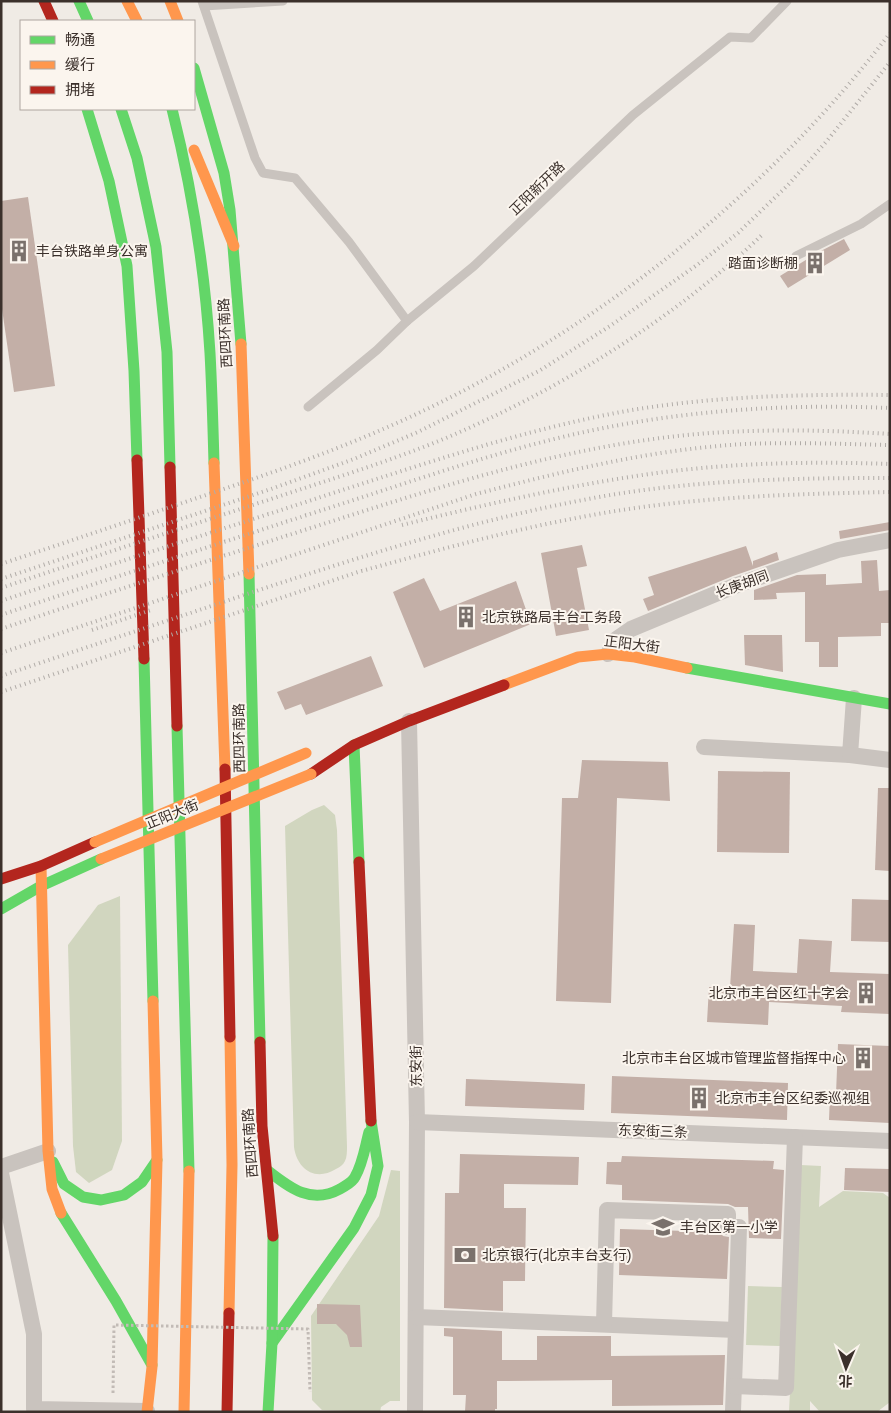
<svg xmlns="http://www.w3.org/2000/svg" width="891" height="1413" font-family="Arial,'Noto Sans SC',sans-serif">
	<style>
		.green { fill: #d1d6bf }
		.building { fill: #c3afa7 }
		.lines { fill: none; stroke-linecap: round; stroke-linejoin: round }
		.lane { stroke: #c9c3be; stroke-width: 9 }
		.street { stroke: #c9c3be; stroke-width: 16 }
		.fast { stroke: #63d668; stroke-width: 11 }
		.slow { stroke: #ff974d; stroke-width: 11 }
		.jam { stroke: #b3261e; stroke-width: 11 }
		.rail { stroke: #b1aca8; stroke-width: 4; stroke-dasharray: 1 4; stroke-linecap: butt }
		.path-bridge { stroke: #c2bbb6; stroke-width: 3; stroke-dasharray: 2.5 2.5; stroke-linecap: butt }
		.slow-bridge { stroke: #ff974d; stroke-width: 11 }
		.labels { text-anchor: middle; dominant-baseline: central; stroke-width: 4; stroke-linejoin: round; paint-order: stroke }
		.street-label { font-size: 14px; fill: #3b302b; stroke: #fbf5ee }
		.poi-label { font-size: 14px; fill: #3b302b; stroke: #fbf5ee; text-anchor: start }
	</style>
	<rect width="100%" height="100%" fill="#f0ebe5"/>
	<!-- green -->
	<g class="green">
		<path d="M324 805 335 815 337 830 347 1146C347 1151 347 1157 345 1161 343 1165 340 1167 336 1169 315 1182 297 1169 294 1147L285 826 312 810Z"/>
		<path d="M120 896 122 1141 112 1170 89 1183 76 1172 73 1146 68 945 98 905Z"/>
		<path d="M801 1165 821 1166 819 1207 843 1191 883 1193 890 1198V1402L877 1412H820L810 1401V1412H789Z"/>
		<path d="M391 1170 400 1171V1401H390L381 1407 380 1412 322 1410 312 1400 311 1316 379 1216Z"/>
		<path d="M748 1286 782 1287 780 1346 746 1345Z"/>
	</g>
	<!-- building -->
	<g class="building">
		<path d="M28 197 55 386 14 392 1 302V201Z"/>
		<path d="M844 239 850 250 788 288 780 276 817 253Z"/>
		<path d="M890 522V530L840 539 839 531Z"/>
		<path d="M582 545 587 566 577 568 589 630 556 636 541 553Z"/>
		<path d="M746 546 753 566V561L777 552 779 560 733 576 648 611 643 599 654 595 648 577Z"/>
		<path d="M877 560 879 591 890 590V623H881V636L838 637V667H819V642H805V592L776 593 777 599 754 600V590L797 575 826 574V585L862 583 861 561Z"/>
		<path d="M424 578 440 611 516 581 531 624 424 668 393 592Z"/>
		<path d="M744 635H782L783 672 745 665Z"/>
		<path d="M371 656 383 686 306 715 301 704 285 710 277 692Z"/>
		<path d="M582 760 668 762 670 801 617 798 611 1003 556 1001 562 798H578Z"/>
		<path d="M718 771 790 772 789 853 717 852Z"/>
		<path d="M878 788H890V871L875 870Z"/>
		<path d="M852 899 890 900V942L851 941Z"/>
		<path d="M734 924 755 925 753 971 797 973 799 939 832 941 830 972 890 974V1014L841 1012 842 1006 769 1002 768 1025 707 1022 709 987 730 988Z"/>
		<path d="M838 1044 890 1046V1123L829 1120 830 1094H836Z"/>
		<path d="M612 1076 788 1083 787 1120 611 1113Z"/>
		<path d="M466 1079 585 1084 584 1110 465 1106Z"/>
		<path d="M460 1154 579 1157 578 1185 504 1184V1208H526L525 1281H503V1311L444 1308 445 1193H459Z"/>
		<path d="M622 1156 774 1161 773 1169 784 1170 781 1239 749 1238 748 1207H735L728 1204 622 1200V1185L606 1184 607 1162H621Z"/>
		<path d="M845 1168 890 1169V1192L844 1190Z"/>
		<path d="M620 1229 720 1232 723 1236 729 1237 727 1279 619 1275Z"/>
		<path d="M317 1304 360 1305 362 1347H350L347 1335 336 1324H317Z"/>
		<path d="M444 1328 502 1331V1360H537V1336H611V1356L725 1355 723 1405 612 1406V1380L497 1381V1409H495V1412H465L466 1395H453V1337L444 1336Z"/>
	</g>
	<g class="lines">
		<!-- lane -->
		<g class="lane">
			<path d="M202 1 255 158 263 173 295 178 349 242 407 321"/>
			<path d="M204 6 283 1"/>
			<path d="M796 256 861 224 890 204"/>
			<path d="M308 407 377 350 407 321 474 266 633 115 730 37 751 38 787 1"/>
		</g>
		<!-- street -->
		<g class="street">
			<path d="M608 654 615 640 631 629 737 585 838 550 890 540"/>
			<path d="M409 721 417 1122 415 1412"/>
			<path d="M704 747 850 755 854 698"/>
			<path d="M850 755 890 760"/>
			<path d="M417 1122 890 1141"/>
			<path d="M1 1167 48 1151"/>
			<path d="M1 1173 34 1334V1409L147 1411"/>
			<path d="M416 1317 736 1330 733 1411"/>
			<path d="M604 1324 607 1210 728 1214V1227H739L736 1330"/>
			<path d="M734 1386 786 1388 795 1137"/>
		</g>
		<!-- fast -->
		<g class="fast">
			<path d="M79 1 88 21"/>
			<path d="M194 68 224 173 230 210 241 344"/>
			<path d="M87 109 109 181 127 266 134 371 137 460"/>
			<path d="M121 109 137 158 156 247 167 352 170 467"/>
			<path d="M172 109C192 189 205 271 210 353 212 390 213 427 214 463"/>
			<path d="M249 574 260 1042"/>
			<path d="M144 659 153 1001"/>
			<path d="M687 668 890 704"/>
			<path d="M177 726 189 1171"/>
			<path d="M354 745 359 862"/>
			<path d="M1 909 41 886 101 859"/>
			<path d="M53 1162 64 1184 83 1197 101 1200 124 1195 142 1182 157 1160"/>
			<path d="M267 1170C290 1188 311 1205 340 1189 346 1185 352 1183 355 1177 363 1163 365 1147 369 1132"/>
			<path d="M61 1213 116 1301 152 1365"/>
			<path d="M272 1343 354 1228 371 1195 378 1166 371 1121"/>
			<path d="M268 1412 272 1343 273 1236"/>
		</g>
		<!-- slow -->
		<g class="slow">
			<path d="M127 1 137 21"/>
			<path d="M170 1 178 21"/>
			<path d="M194 150 234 246"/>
			<path d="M241 344 249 574"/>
			<path d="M214 463 225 769"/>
			<path d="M504 685 578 657 608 654 635 657 687 668"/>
			<path d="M41 866 48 1151 52 1189 61 1213"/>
			<path d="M229 1313 232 1165 230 1037"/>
			<path d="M147 1412 152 1367 157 1160 153 1001"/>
			<path d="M184 1412 189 1171"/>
		</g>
		<!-- jam -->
		<g class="jam">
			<path d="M44 1 53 21"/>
			<path d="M137 460 144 659"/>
			<path d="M170 467 177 726"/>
			<path d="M225 769 230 1037"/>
			<path d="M311 774 354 745 409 721 504 685"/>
			<path d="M359 862 371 1121"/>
			<path d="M1 879 41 866 95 842"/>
			<path d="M260 1042 262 1126 273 1236"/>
			<path d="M227 1412 229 1313"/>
		</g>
		<!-- rail -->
		<g class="rail">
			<path d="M402 525C479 506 557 488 636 476 720 463 805 461 890 464"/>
			<path d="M1 564C67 542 132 520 197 498 269 474 341 449 410 417 592 333 769 193 890 33"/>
			<path d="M1 579 271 489 354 459 418 432 539 371 610 326 697 265 738 233 788 185 826 142 890 62"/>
			<path d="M1 588C90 558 179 529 268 500 328 480 388 462 446 438 559 390 674 319 763 234"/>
			<path d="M1 601C110 564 221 530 330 494 430 462 529 428 632 410 717 396 804 394 890 395"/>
			<path d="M1 615C105 580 209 547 313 513 412 482 511 445 614 426 704 409 798 404 890 408"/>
			<path d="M1 629C106 593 211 560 317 526 445 485 574 443 710 433 770 429 830 430 890 434"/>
			<path d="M92 630 151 610"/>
			<path d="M1 653 476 494C564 471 654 449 745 444 793 442 842 444 890 445"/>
			<path d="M1 676C87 647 173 619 259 590 366 555 472 521 583 500 684 480 787 478 890 478"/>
			<path d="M1 692 358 572C434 551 510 530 587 516 687 497 789 494 890 492"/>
		</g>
		<!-- path-bridge -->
		<path class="path-bridge" d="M113 1393 114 1325 308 1329 310 1392"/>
		<!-- slow-bridge -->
		<g class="slow-bridge">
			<path d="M95 842 306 753"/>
			<path d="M101 859 311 774"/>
		</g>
	</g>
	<!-- icons -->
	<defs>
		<g id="building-bare" transform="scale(1.725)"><path d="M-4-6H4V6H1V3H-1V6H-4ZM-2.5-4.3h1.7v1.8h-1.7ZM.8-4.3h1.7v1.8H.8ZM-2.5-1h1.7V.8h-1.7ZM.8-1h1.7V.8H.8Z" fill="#7a716c" stroke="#fbf5ee" stroke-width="2.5" paint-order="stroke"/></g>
		<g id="school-bare" transform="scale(1.725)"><path d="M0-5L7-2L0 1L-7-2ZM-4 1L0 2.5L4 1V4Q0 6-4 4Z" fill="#7a716c" stroke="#fbf5ee" stroke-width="2.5" paint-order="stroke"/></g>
		<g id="bank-bare" transform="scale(1.725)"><path d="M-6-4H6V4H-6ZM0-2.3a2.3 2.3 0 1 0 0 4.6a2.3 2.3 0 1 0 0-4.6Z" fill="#7a716c" stroke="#fbf5ee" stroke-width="2.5" paint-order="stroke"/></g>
	</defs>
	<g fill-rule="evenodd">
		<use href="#building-bare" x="19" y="251"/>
		<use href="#building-bare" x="815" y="263"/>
		<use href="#building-bare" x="466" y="617"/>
		<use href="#building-bare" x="866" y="993"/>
		<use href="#building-bare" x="863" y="1058"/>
		<use href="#building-bare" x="699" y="1098"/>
		<use href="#school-bare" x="663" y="1227"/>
		<use href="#bank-bare" x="465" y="1255"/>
	</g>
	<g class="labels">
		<!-- street labels -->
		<g class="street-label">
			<text transform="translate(537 188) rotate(-44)">正阳新开路</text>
			<text transform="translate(225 333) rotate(-93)">西四环南路</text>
			<text transform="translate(742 584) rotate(-20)">长庚胡同</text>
			<text transform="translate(632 644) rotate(7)">正阳大街</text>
			<text transform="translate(239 738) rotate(-91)">西四环南路</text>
			<text transform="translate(172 814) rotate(-22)">正阳大街</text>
			<text transform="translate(416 1066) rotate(-91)">东安街</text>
			<text transform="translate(653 1131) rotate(2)">东安街三条</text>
			<text transform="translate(250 1143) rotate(-94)">西四环南路</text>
		</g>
		<!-- poi labels -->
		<g class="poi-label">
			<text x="36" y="251">丰台铁路单身公寓</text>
			<text x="798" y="263" text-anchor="end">踏面诊断棚</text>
			<text x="482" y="617">北京铁路局丰台工务段</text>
			<text x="849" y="993" text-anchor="end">北京市丰台区红十字会</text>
			<text x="846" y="1058" text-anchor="end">北京市丰台区城市管理监督指挥中心</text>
			<text x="716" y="1098">北京市丰台区纪委巡视组</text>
			<text x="680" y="1227">丰台区第一小学</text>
			<text x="482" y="1255">北京银行(北京丰台支行)</text>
		</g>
	</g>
	<!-- border -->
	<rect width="891" height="1413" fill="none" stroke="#3b302b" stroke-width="5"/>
	<!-- legend -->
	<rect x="20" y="20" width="175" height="90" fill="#fbf5ee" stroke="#aea6a0"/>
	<rect x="30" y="36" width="25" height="8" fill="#63d668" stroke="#aea6a0"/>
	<text x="65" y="45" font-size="15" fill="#3b302b">畅通</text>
	<rect x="30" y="61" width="25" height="8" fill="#ff974d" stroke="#aea6a0"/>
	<text x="65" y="70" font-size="15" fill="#3b302b">缓行</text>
	<rect x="30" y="86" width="25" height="8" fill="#b3261e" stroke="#aea6a0"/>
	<text x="65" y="95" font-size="15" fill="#3b302b">拥堵</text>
	<!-- north arrow -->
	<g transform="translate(846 1368) rotate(182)" stroke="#fbf5ee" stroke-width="4" paint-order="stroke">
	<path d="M0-4L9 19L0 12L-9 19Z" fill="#3b302b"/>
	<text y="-8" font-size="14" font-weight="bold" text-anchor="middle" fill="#3b302b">北</text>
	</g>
</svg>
